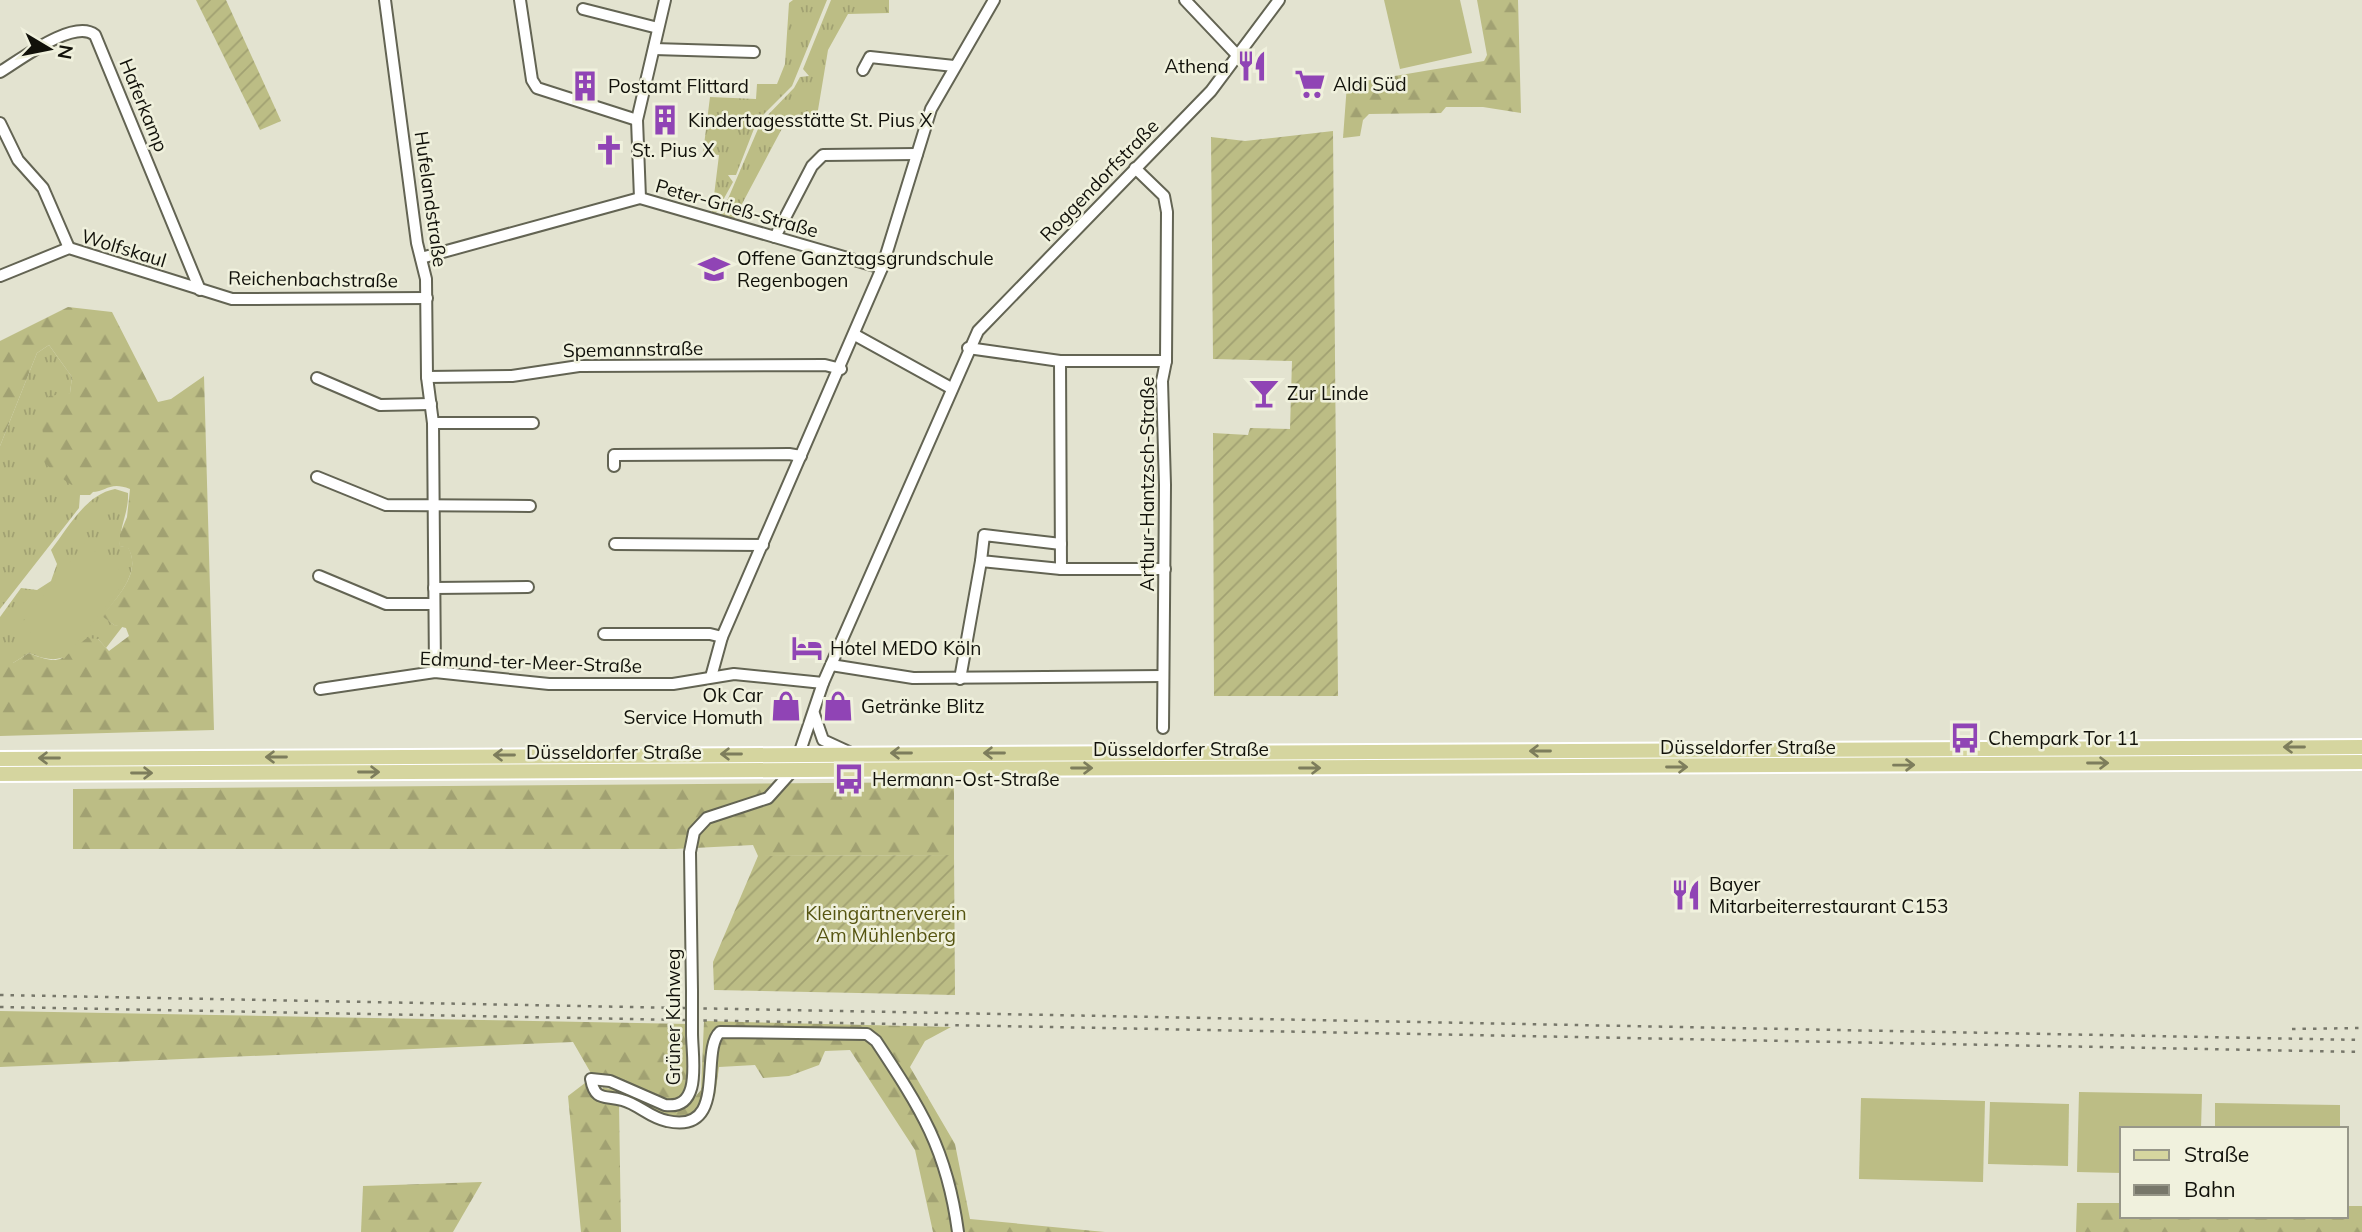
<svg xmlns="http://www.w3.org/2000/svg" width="2362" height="1232" font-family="Mulish,sans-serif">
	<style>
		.grass { fill: url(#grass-tufts) }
		.forest { fill: url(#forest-firs) }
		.garden { fill: url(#garden-furrows) }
		.pitch { fill: #bcbd85 }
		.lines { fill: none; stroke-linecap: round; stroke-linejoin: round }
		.minor-casing { stroke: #636453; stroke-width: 14 }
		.major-casing { stroke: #fff; stroke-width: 18 }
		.minor { stroke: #fff; stroke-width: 10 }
		.major { stroke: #d5d59f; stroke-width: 14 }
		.rail { stroke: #77776a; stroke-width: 2.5; stroke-dasharray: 3.5 7; stroke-linecap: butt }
		.minor-bridge-casing { stroke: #636453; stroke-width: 14; stroke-linecap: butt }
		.minor-bridge { stroke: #fff; stroke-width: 10 }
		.oneway { stroke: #7d7d5c }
		.labels { text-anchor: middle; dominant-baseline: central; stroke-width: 5; stroke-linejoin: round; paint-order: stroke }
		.poi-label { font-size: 19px; fill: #11110a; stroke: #f0f1dd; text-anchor: start }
		.street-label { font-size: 19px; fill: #11110a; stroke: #f0f1dd }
		.park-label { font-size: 19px; fill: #555410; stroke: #f0f1dd }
	</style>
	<defs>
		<pattern id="grass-tufts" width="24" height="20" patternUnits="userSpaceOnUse" patternTransform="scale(1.75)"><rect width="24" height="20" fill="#bcbd85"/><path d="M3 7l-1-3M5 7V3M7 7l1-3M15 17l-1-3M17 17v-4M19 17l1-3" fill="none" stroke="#a1a172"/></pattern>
		<pattern id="forest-firs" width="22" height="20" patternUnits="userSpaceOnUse" patternTransform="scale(1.75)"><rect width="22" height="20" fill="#bcbd85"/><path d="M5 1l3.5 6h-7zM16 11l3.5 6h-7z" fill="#a1a172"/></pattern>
		<pattern id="garden-furrows" width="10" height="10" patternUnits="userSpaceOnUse" patternTransform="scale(1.75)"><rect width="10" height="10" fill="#bcbd85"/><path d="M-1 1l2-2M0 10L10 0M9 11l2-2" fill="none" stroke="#a1a172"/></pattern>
	</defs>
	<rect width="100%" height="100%" fill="#e3e3d0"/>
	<!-- grass -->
	<g class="grass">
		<path d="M793 0H827L792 86 757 121 736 175H728L733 182 716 213 712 212 719 155 703 153 710 97 756 99 757 84H777L785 64 789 3Z"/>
		<path d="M831 0H889V13L848 14 828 50 817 116 786 121 734 219 721 215 761 122 794 88 800 77 809 76 803 69Z"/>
		<path d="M49 345 72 377 70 393 65 396 63 479 93 492 90 495H80L79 508 0 609V446L37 353Z"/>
		<path d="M115 489 128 493C129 512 119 527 120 546L128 547C142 572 118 596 103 616L114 625 123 626 106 648 98 639C66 650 67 669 29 653L13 663H0V617L21 588 37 590 51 581 57 564 51 550C68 528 86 494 115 489Z"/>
	</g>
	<!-- forest -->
	<g class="forest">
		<path d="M1477 0H1518L1521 113 1483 107H1446L1441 113 1369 114 1363 120 1360 136 1343 138 1347 84 1484 61 1487 55Z"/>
		<path d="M68 307 112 312 158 402 171 399 204 376 214 730 0 736V663H13L29 653C64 668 62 657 87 638L98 639 109 651 129 636 126 628 114 625 102 616C118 596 142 572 128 548L120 546V534L127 517 130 489C109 481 107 492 92 492 73 491 43 466 36 449L43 433 38 410 49 396 70 393 72 377 49 345 37 353 0 446V341Z"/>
		<path d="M954 782V855L758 856 753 845 675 849H73V789Z"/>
		<path d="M0 1011 689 1024 690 1086 680 1100H665L592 1075 573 1042 0 1067Z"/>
		<path d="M704 1021 951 1027 925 1041 910 1067 955 1144 970 1219 1105 1232H933L915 1150 850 1050 825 1051 819 1065 789 1076 763 1078 755 1065 719 1067 715 1096C700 1109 689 1117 669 1119L600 1095 603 1087 629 1094 661 1110 684 1109 701 1090Z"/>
		<path d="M585 1083 589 1084 597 1100 619 1103 621 1232H581L568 1096Z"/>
		<path d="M482 1182 453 1232H361L363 1186Z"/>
		<path d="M2077 1203H2122V1216H2346V1206H2362V1232H2076Z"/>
	</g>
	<!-- garden -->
	<g class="garden">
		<path d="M196 0H226L281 121 260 130Z"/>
		<path d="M1333 131 1338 696H1214L1213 433 1248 435 1250 428 1290 429 1292 361 1213 359 1211 137 1245 141Z"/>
		<path d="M954 855 955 995 714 990 713 962 758 856Z"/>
	</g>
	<!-- pitch -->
	<g class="pitch">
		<path d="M1384 0H1460L1472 53 1400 69Z"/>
		<path d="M85 543 128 578 64 659 21 624Z"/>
		<path d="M2079 1092 2202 1094 2201 1129H2122V1173L2077 1172Z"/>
		<path d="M1861 1098 1985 1101 1983 1182 1859 1179Z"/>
		<path d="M1990 1102 2069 1104 2068 1166 1988 1164Z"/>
		<path d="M2215 1103 2340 1105V1129H2215Z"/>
	</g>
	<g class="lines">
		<!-- minor casing -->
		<g class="minor-casing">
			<g id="minor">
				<path d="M385 0 417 243 426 279 427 377 433 423 435 672"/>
				<path d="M520 0 532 80 537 88 637 120"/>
				<path d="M1185 0 1238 56"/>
				<path d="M583 9 658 28"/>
				<path d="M654 49 754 52"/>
				<path d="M863 70 870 57 954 66"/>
				<path d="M0 72C20 60 74 18 95 35L200 290"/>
				<path d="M0 123 18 160 43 188 69 248"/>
				<path d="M1135 168 1164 196 1167 212 1166 361 1162 381 1165 485 1163 728"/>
				<path d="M640 198 637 120 665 0"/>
				<path d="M775 237 812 166 823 155 917 154"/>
				<path d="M421 258 640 198 882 268"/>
				<path d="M0 276 69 248 232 299 427 298"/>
				<path d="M855 335 951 388"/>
				<path d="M968 348 1060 361H1166"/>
				<path d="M1060 361 1061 569"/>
				<path d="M427 377 512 376 579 366 825 365 841 369"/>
				<path d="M317 378 380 405 431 404"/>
				<path d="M433 423H533"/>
				<path d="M614 466V455L789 454 801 456"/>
				<path d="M317 477 386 505 530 506"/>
				<path d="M615 544 763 545"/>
				<path d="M1061 544 984 535 981 561 1061 569H1165"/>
				<path d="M319 576 386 604H434"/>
				<path d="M434 588 528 587"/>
				<path d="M604 634H710L722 637"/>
				<path d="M831 665 913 678 1163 676"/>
				<path d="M711 677 722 637 882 268 931 109 994 0"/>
				<path d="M960 679 981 561"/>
				<path d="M320 689 435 672 549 684H673L734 674 823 683"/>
				<path d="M814 714 823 740 849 752"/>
				<path d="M692 991 690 852 694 832 707 818 768 798 794 769 823 683 978 331 1211 91 1279 0"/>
				<path d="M692 1033C692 1058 703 1110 665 1105L610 1081 591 1079C595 1102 605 1095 622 1100 638 1104 650 1118 667 1121 729 1135 699 1051 720 1032L867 1034 876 1041C921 1109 947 1149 958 1232"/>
			</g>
		</g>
		<!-- major casing -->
		<g class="major-casing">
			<g id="major">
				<path d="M0 759 2362 747"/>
				<path d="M0 774 2362 762"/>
			</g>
		</g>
		<!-- minor -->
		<use href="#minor" class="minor"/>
		<!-- major -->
		<use href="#major" class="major"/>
		<!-- rail -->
		<g class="rail">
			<path d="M0 995 2362 1040"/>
			<path d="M0 1007 2362 1052"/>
			<path d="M2292 1029 2362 1028"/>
		</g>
		<!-- minor-bridge casing -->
		<g class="minor-bridge-casing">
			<path id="minor-bridge" d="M692 991V1033"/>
		</g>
		<!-- minor-bridge -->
		<use href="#minor-bridge" class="minor-bridge"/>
	</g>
	<!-- one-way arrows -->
	<defs><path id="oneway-shaft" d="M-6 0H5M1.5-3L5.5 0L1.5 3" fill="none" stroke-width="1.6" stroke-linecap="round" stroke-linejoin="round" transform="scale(1.75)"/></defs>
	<g class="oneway">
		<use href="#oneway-shaft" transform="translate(2294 747) rotate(180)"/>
		<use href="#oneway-shaft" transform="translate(1540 751) rotate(180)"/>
		<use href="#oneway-shaft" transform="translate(901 753) rotate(-180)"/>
		<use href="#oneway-shaft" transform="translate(994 753) rotate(180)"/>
		<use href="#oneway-shaft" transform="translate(731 754) rotate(180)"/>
		<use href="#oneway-shaft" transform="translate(504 755) rotate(180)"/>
		<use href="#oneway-shaft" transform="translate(276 757) rotate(180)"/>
		<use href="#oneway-shaft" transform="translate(49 758) rotate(180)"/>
		<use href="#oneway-shaft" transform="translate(2098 763)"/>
		<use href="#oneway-shaft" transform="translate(1904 765) rotate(-1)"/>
		<use href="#oneway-shaft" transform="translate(1677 767)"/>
		<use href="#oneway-shaft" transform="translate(1082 768)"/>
		<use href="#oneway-shaft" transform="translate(1310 768)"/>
		<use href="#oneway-shaft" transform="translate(369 772)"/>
		<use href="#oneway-shaft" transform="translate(142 773)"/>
	</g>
	<!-- icons -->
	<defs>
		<g id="restaurant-bare" transform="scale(2.415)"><path d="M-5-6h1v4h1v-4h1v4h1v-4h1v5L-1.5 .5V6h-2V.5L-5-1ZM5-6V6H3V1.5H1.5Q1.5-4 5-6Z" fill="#9044b5" stroke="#f0f1dd" stroke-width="2.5" paint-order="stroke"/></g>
		<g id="supermarket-bare" transform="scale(2.415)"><path d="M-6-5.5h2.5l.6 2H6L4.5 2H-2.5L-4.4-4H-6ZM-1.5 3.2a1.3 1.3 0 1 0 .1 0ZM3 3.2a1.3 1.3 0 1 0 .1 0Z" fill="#9044b5" stroke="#f0f1dd" stroke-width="2.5" paint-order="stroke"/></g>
		<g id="building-bare" transform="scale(2.415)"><path d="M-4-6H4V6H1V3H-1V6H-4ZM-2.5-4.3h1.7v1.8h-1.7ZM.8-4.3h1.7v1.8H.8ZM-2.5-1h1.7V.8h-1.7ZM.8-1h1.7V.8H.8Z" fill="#9044b5" stroke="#f0f1dd" stroke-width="2.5" paint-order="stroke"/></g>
		<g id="church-bare" transform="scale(2.415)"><path d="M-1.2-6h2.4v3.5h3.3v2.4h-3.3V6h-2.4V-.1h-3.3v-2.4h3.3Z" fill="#9044b5" stroke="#f0f1dd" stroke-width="2.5" paint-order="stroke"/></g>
		<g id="school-bare" transform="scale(2.415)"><path d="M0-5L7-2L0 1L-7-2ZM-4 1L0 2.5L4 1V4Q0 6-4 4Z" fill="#9044b5" stroke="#f0f1dd" stroke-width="2.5" paint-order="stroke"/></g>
		<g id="bar-bare" transform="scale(2.415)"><path d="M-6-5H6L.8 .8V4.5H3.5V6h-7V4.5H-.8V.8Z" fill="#9044b5" stroke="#f0f1dd" stroke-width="2.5" paint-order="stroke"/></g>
		<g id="hotel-bare" transform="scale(2.415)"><path d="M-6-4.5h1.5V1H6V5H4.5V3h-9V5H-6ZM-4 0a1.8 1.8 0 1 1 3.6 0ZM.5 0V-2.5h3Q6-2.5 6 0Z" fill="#9044b5" stroke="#f0f1dd" stroke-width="2.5" paint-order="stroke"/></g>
		<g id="shop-bare" transform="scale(2.415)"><path d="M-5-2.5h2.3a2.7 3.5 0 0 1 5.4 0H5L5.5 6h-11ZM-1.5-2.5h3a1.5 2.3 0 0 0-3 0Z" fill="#9044b5" stroke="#f0f1dd" stroke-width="2.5" paint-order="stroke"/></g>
		<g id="bus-bare" transform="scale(2.415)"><path d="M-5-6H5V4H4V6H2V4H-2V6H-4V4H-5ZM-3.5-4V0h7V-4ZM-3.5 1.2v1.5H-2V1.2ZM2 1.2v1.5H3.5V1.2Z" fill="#9044b5" stroke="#f0f1dd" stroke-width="2.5" paint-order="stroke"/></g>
	</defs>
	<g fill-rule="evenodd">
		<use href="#restaurant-bare" x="1252" y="66"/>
		<use href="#supermarket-bare" x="1310" y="84"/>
		<use href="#building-bare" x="585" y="86"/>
		<use href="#building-bare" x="665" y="120"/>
		<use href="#church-bare" x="609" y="150"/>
		<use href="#school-bare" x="714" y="269"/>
		<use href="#bar-bare" x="1264" y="393"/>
		<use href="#hotel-bare" x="807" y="648"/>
		<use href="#shop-bare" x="786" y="706"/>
		<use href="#shop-bare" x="838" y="706"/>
		<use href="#bus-bare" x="1965" y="738"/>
		<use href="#bus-bare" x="849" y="779"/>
		<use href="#restaurant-bare" x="1686" y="895"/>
	</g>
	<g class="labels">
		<!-- poi labels -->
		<g class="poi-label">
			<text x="1229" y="66" text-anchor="end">Athena</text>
			<text x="1333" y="84">Aldi Süd</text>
			<text x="608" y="86">Postamt Flittard</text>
			<text x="688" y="120">Kindertagesstätte St. Pius X</text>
			<text x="632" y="150">St. Pius X</text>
			<text x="737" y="258">Offene Ganztagsgrundschule<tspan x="737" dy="22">Regenbogen</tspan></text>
			<text x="1287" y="393">Zur Linde</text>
			<text x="830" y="648">Hotel MEDO Köln</text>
			<text x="763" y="695" text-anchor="end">Ok Car<tspan x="763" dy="22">Service Homuth</tspan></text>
			<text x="861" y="706">Getränke Blitz</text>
			<text x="1988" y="738">Chempark Tor 11</text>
			<text x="872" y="779">Hermann-Ost-Straße</text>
			<text x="1709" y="884">Bayer<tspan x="1709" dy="22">Mitarbeiterrestaurant C153</tspan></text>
		</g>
		<!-- street labels -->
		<g class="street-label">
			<text transform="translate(144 105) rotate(68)">Haferkamp</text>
			<text transform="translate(1099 180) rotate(-46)">Roggendorfstraße</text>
			<text transform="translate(431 199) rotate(82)">Hufelandstraße</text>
			<text transform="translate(737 208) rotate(16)">Peter-Grieß-Straße</text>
			<text transform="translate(124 248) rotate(17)">Wolfskaul</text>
			<text transform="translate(313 279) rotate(1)">Reichenbachstraße</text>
			<text transform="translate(633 349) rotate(-1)">Spemannstraße</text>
			<text transform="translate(1147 484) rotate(-90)">Arthur-Hantzsch-Straße</text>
			<text transform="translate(531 662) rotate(2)">Edmund-ter-Meer-Straße</text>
			<text x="1748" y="747">Düsseldorfer Straße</text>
			<text x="1181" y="749">Düsseldorfer Straße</text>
			<text x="614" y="752">Düsseldorfer Straße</text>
			<text transform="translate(673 1017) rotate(-90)">Grüner Kuhweg</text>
		</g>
		<!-- park labels -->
		<g class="park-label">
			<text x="886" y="913">Kleingärtnerverein<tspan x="886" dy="22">Am Mühlenberg</tspan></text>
		</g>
	</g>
	<!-- legend -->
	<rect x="2120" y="1127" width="228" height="91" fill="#f0f1dd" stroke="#979789" stroke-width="2"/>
	<rect x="2134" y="1150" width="35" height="10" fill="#d5d59f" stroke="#979789" stroke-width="2"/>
	<text x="2184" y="1162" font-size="21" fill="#11110a">Straße</text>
	<rect x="2134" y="1185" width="35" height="10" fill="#77776a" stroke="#979789" stroke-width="2"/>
	<text x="2184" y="1197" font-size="21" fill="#11110a">Bahn</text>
	<!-- north arrow -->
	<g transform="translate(49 49) rotate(100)" stroke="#f0f1dd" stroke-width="5" paint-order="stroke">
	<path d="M0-5L12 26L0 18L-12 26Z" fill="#11110a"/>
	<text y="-10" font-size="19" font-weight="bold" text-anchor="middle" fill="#11110a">N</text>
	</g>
</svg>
